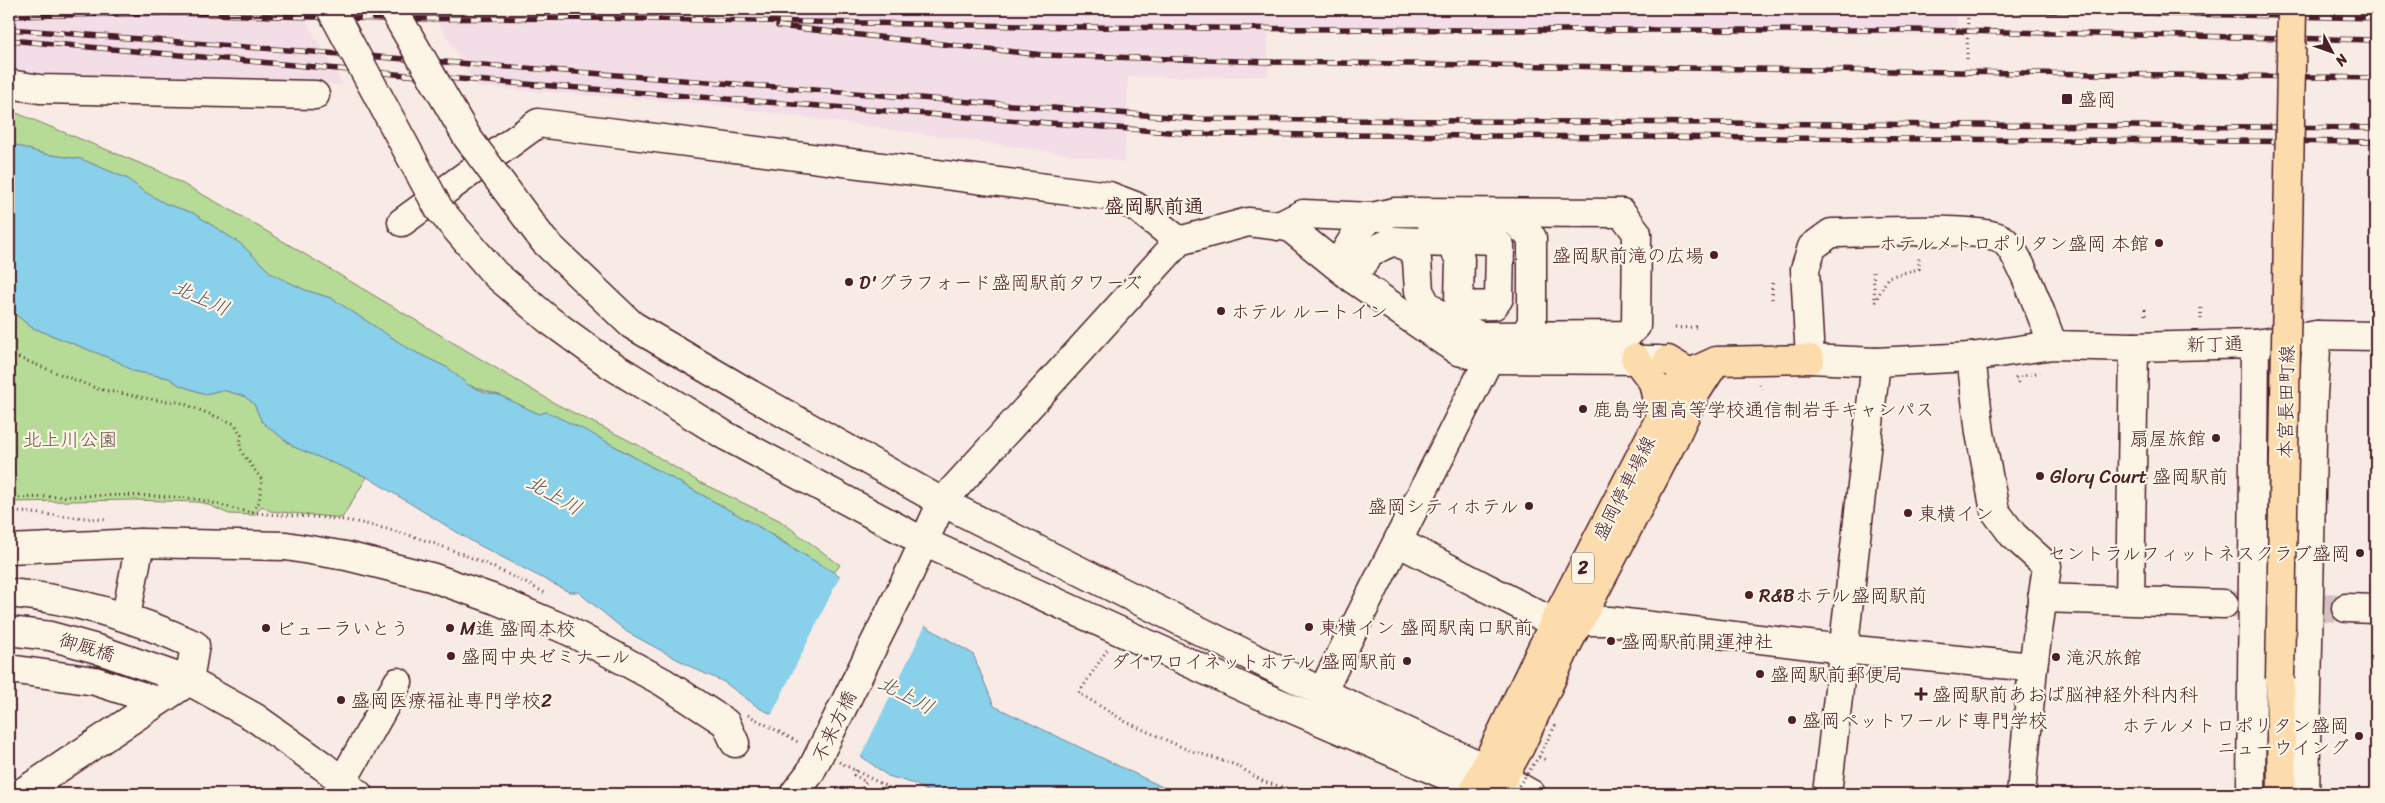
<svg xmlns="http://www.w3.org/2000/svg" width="2385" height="803" font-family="Sriracha,'Klee One',sans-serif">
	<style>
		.built { fill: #f3dde6 }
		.green { fill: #b5db96; stroke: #807d60 }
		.water { fill: #89d0ea; stroke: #70899e }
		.pier { fill: #f8eae5 }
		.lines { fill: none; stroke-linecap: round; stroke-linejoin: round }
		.minor-tunnel { stroke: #d5c1c0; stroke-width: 28; stroke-dasharray: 28 14; stroke-linecap: butt }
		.minor-casing { stroke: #4a1f2b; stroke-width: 31 }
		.major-casing { stroke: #4a1f2b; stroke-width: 31 }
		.path { stroke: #4a1f2b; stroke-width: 3; stroke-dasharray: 1 4; stroke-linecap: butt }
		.minor { stroke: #fcf5e5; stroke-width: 28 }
		.major { stroke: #fcdcac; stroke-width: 28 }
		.rail-casing { stroke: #4a1f2b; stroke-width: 5.5 }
		.rail { stroke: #fcf5e5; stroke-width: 4; stroke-dasharray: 11; stroke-linecap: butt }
		.minor-bridge-casing { stroke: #4a1f2b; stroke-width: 31; stroke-linecap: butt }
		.major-bridge-casing { stroke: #4a1f2b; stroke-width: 31; stroke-linecap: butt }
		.path-bridge { stroke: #4a1f2b; stroke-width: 3; stroke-dasharray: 1 4; stroke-linecap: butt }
		.minor-bridge { stroke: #fcf5e5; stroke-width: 28 }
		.major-bridge { stroke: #fcdcac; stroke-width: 28 }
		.poi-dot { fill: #4a1f2b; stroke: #fcf5e5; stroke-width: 2 }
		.labels { text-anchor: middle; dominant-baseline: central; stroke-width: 4.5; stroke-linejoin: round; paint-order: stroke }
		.shield { fill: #fcf5e5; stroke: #7f5f63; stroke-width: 1 }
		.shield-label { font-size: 18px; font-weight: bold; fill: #4a1f2b }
		.poi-label { font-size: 19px; fill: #4a1f2b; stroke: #fcf5e5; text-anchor: start }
		.street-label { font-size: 19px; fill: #4a1f2b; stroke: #fcf5e5 }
		.park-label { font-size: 19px; fill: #654e46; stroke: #fcf5e5 }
		.neighbourhood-label { font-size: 20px; font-weight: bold; fill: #4a1f2b; stroke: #fcf5e5 }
		.water-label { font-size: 20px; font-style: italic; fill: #5d5464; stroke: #fcf5e5 }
	</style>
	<rect width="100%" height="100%" fill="#f8eae5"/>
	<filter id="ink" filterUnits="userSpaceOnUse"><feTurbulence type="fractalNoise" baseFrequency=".02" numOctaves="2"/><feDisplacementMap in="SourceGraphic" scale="10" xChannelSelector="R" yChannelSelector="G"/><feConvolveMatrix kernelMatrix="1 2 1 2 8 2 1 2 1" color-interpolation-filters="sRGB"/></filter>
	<g filter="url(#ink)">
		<!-- built -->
		<g class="built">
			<path d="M9 9H299L343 85 102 77 9 70Z"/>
			<path d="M430 9H1956L1957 35 1268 30V76L1128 77 1124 162 708 104 477 87Z"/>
		</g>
		<!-- green -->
		<g class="green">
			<path d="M9 110 159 171 229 209 556 404 640 446 699 482 779 520 840 565 834 573 756 525 609 443 547 412 539 414 499 395 468 385 448 368 411 350 331 298 305 290 272 274 241 244 193 213 166 204 143 191 128 179 81 159 44 154 9 143Z"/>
			<path d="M9 309 31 327 117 361 133 371 169 378 179 385 205 394 222 390 244 396 254 404 262 422 294 447 367 477 342 518 270 511 262 506 254 515 229 514 204 503 196 502 134 500 9 502Z"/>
		</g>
		<!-- water -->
		<path class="water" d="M9 143 44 154 81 159 128 179 143 191 166 204 193 213 241 244 272 274 305 290 331 298 411 350 448 368 468 385 487 393 499 395 539 414 547 412 587 431 756 525 782 542 973 654 994 706 1177 794H932L915 784 888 776 858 754 759 708 724 682 697 670 627 632 578 592H569L473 542 367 477 294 447 262 422 254 404 244 396 222 390 205 394 179 385 169 378 133 371 117 361 31 327 9 309Z"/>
		<!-- pier -->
		<path class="pier" d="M841 574 926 624 860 758 771 716Z"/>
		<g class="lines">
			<!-- minor-tunnel -->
			<path class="minor-tunnel" d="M2224 604 2346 608"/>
			<!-- minor casing -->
			<g class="minor-casing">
				<g id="minor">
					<path d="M9 84 40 89 315 95"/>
					<path d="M1494 219H1513L1532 238V323L1523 336"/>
					<path d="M402 222 538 123 1109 196 1135 206 1179 241"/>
					<path d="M1279 226 1303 214 1372 217 1395 212 1622 213 1637 233 1636 326 1627 335 1480 336 1445 320 1426 304 1419 291 1417 260 1411 249 1395 241C1369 250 1366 256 1353 279"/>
					<path d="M1395 241 1450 243 1460 259 1459 300 1465 306 1494 305 1499 298 1500 246 1493 240 1470 239 1442 235 1429 218"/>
					<path d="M1337 265 1360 228 1372 217H1383"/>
					<path d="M2053 345C2044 323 2020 251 2002 239 1979 225 1863 233 1831 233L1812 247 1805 269 1810 359 1876 362 1971 357 2053 345 2134 347 2255 344 2317 335 2376 336"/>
					<path d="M1971 357 1980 433 1995 511 2013 535 2047 566 2033 667 2021 794"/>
					<path d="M750 394 942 502 1322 692 1485 768 1531 794"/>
					<path d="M726 436 924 542 1251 691 1489 794"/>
					<path d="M1398 542 1554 623"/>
					<path d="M9 549 140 543 286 546 346 556 431 577 494 599 569 631 663 682 726 723 735 743"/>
					<path d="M910 572 942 502 1179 241 1248 222 1289 227 1353 279 1458 351 1489 359 1659 360"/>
					<path d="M9 593C74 599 136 618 195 645L189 681 20 794"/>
					<path d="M2042 598 2224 604"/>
					<path d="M2130 600 2134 347"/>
					<path d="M2346 608 2376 609"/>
					<path d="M126 616 140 543"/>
					<path d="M1580 621H1609L1843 649 2033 667"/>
					<path d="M9 631 50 636 97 649 189 681 254 717 323 766 358 794"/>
					<path d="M9 669 95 681 157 701"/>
					<path d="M1322 692 1489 359"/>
					<path d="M342 782 398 682"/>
					<path d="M794 794 810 773"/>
					<path d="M1827 794 1876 362"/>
					<path d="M2251 794 2255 344"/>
					<path d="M2305 794 2313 394 2317 335"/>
				</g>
			</g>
			<!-- major casing -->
			<g class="major-casing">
				<g id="major">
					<path d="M1635 358 1653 382 1660 415"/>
					<path d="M1668 360 1690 373 1694 391"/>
					<path d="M2280 679 2282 794"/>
					<path d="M1474 794 1475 788 1554 623 1676 387 1690 373 1716 361 1810 359"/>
					<path d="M1494 794 1520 747 1569 641 1674 439 1695 394 1713 366"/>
				</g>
			</g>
			<!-- path -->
			<g class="path">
				<path d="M1873 272 1875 301"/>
				<path d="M1772 299V279"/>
				<path d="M1875 302 1888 277 1919 269V258"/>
				<path d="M2201 308V323"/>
				<path d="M2145 315V307"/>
				<path d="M1675 328 1698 327"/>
				<path d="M9 354 98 389 156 400 179 402 235 424 241 435 240 447 243 454 262 480 259 502 252 512"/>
				<path d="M2018 383 2016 378 2040 372"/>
				<path d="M1760 384 1761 389"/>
				<path d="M9 498C71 497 133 492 195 499 215 502 233 510 254 513 287 516 322 516 356 522 423 535 487 562 547 594"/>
				<path d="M9 511 108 520"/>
				<path d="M1107 650 1079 693 1126 722 1186 749 1236 765 1264 782 1293 790 1324 794"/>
				<path d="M748 715 800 743"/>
				<path d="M1539 757 1546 760"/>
				<path d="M839 762 901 794"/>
				<path d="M856 770 854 775 866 782 859 794"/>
			</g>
			<!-- minor -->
			<use href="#minor" class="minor"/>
			<!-- major -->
			<use href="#major" class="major"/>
			<!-- rail casing -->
			<g class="rail-casing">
				<g id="rail">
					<path d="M1947 9 2376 18"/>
					<path d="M9 16 172 13 385 19 593 18 1079 27 1474 30H1912L2376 40"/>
					<path d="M778 26 1043 55 1271 62 2376 78"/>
					<path d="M9 29 1197 119 2376 128"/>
					<path d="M9 40 406 75 1196 134 2376 142"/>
				</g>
			</g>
			<!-- rail -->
			<use href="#rail" class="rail"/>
			<!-- minor-bridge casing -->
			<g class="minor-bridge-casing">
				<g id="minor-bridge">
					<path d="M331 9 439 209 495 274 549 320 608 363 726 436"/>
					<path d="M393 9 467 137 544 241 632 325 750 394"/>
					<path d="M810 773 910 572"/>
				</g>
			</g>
			<!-- major-bridge casing -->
			<g class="major-bridge-casing">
				<path id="major-bridge" d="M2280 679 2292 9"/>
			</g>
			<!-- path-bridge -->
			<g class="path-bridge">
				<path d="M1967 59 1968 9"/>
				<path d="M1513 794 1538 758 1557 722"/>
			</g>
			<!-- minor-bridge -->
			<use href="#minor-bridge" class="minor-bridge"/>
			<!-- major-bridge -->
			<use href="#major-bridge" class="major-bridge"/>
		</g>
	</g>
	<!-- markers -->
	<g class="poi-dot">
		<rect x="2061" y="93" width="12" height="12" rx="2.5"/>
		<circle cx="2159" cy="243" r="5"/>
		<circle cx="1714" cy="255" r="5"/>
		<circle cx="849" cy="282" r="5"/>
		<circle cx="1221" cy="311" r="5"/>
		<circle cx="1583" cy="409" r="5"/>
		<circle cx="2216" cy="438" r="5"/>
		<circle cx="2040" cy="476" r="5"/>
		<circle cx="1529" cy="506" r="5"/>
		<circle cx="1908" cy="513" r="5"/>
		<circle cx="2360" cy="553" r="5"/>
		<circle cx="1749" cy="595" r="5"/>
		<circle cx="1309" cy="627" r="5"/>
		<circle cx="266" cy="628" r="5"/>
		<circle cx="450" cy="628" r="5"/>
		<circle cx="1611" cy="641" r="5"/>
		<circle cx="451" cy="656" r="5"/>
		<circle cx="2056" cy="657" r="5"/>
		<circle cx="1407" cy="661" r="5"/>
		<circle cx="1760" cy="674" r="5"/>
		<path d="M1918.5 686.5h5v5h5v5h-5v5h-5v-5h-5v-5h5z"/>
		<circle cx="341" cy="700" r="5"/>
		<circle cx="1792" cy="720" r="5"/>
		<circle cx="2359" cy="736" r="5"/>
	</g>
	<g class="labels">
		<!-- shield labels -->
		<rect class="shield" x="1572" y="552.5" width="22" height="31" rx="4"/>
		<g class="shield-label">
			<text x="1583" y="568">2</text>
		</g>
		<!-- poi labels -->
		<g class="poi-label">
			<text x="2078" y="99">盛岡</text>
			<text x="2149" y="243" text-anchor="end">ホテルメトロポリタン盛岡 本館</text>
			<text x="1704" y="255" text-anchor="end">盛岡駅前滝の広場</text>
			<text x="859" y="282">D'グラフォード盛岡駅前タワーズ</text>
			<text x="1231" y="311">ホテル ルートイン</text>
			<text x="1593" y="409">鹿島学園高等学校通信制岩手キャンパス</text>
			<text x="2206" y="438" text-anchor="end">扇屋旅館</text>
			<text x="2050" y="476">Glory Court 盛岡駅前</text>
			<text x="1519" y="506" text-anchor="end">盛岡シティホテル</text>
			<text x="1918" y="513">東横イン</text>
			<text x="2350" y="553" text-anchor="end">セントラルフィットネスクラブ盛岡</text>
			<text x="1759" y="595">R&amp;Bホテル盛岡駅前</text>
			<text x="1319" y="627">東横イン 盛岡駅南口駅前</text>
			<text x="276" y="628">ビューラいとう</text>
			<text x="460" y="628">M進 盛岡本校</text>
			<text x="1621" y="641">盛岡駅前開運神社</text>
			<text x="461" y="656">盛岡中央ゼミナール</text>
			<text x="2066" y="657">滝沢旅館</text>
			<text x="1397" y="661" text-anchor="end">ダイワロイネットホテル 盛岡駅前</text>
			<text x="1770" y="674">盛岡駅前郵便局</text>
			<text x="1932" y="694">盛岡駅前あおば脳神経外科内科</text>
			<text x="351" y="700">盛岡医療福祉専門学校2</text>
			<text x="1802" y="720">盛岡ペットワールド専門学校</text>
			<text x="2349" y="725" text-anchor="end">ホテルメトロポリタン盛岡<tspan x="2349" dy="22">ニューウイング</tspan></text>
		</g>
		<!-- street labels -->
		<g class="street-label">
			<text transform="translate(2215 344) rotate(-1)">新丁通</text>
			<text transform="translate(2286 402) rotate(-89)">本宮長田町線</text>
			<text transform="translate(1624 488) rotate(-63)">盛岡停車場線</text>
			<text transform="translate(87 647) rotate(17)">御厩橋</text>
			<text transform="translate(834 726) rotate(-64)">不来方橋</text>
		</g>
		<!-- park labels -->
		<g class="park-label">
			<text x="70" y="439">北上川公園</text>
		</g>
		<!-- neighbourhood labels -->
		<g class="neighbourhood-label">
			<text x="1154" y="206">盛岡駅前通</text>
		</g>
		<!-- water labels -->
		<g class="water-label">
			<text transform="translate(201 298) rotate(24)">北上川</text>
			<text transform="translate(554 495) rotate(30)">北上川</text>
			<text transform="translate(906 695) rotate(28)">北上川</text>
		</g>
	</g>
	<!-- margin -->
	<rect width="2385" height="803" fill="none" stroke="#fcf5e5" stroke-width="30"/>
	<rect x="15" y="15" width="2355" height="773" fill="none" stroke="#4a1f2b" stroke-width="2" filter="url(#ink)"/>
	<!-- north arrow -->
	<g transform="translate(2332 52) rotate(131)" stroke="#fcf5e5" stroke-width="4" paint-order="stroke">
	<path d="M0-4L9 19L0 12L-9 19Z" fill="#4a1f2b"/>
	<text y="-8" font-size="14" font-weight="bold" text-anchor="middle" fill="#4a1f2b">N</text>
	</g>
</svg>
